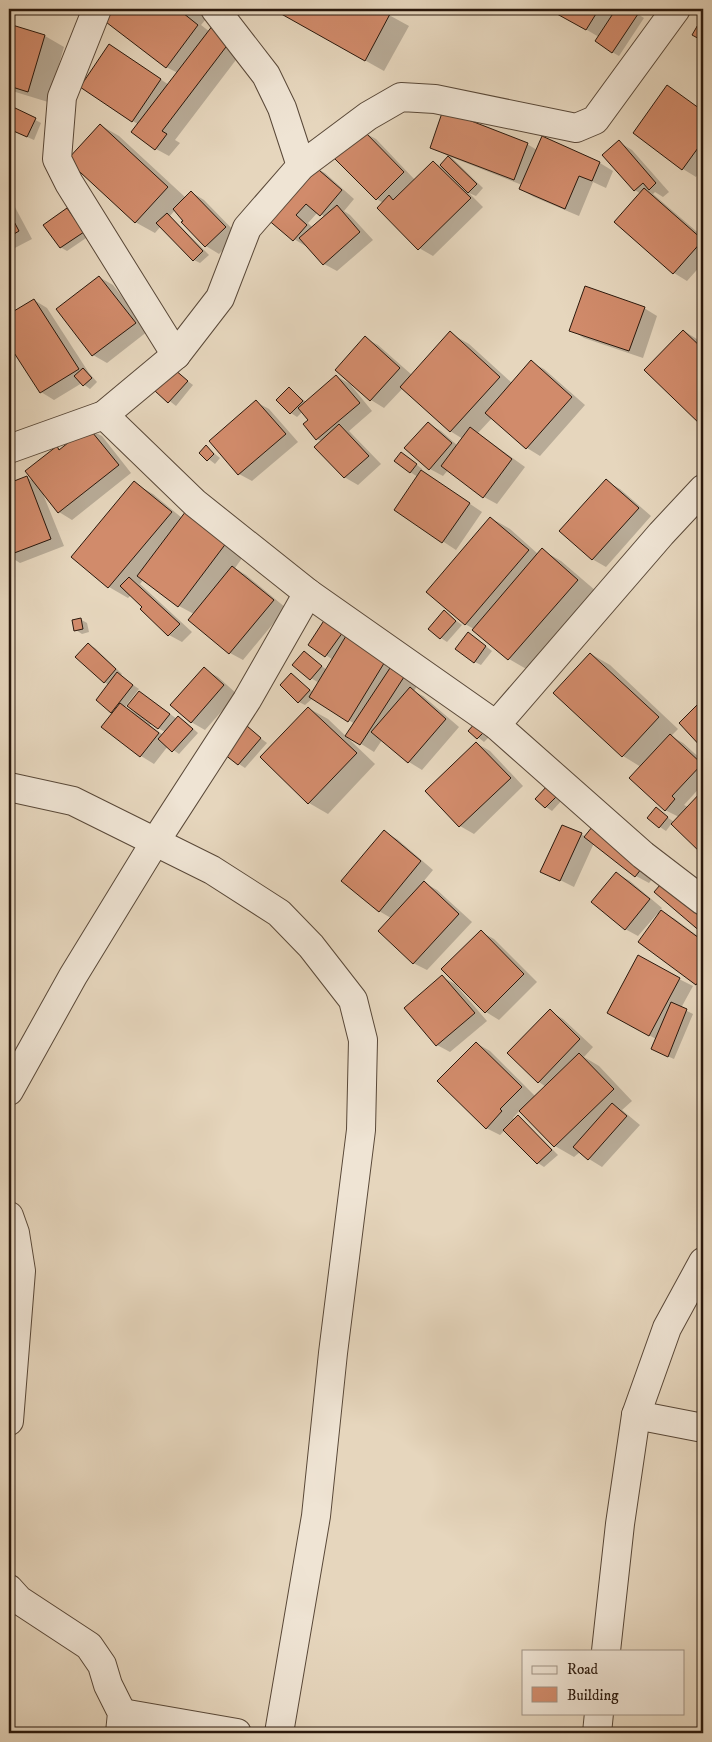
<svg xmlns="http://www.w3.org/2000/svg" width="712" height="1742" font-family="'IM FELL DW Pica',serif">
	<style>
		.shadow { fill: #0003; fill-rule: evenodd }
		.building { fill: #d18b6b; stroke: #2a180c }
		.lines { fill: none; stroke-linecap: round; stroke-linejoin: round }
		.minor-casing { stroke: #594838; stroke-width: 30 }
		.minor { stroke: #efe4d4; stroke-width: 28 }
	</style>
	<rect width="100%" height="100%" fill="#e6d6bd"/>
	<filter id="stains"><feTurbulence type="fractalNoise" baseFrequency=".004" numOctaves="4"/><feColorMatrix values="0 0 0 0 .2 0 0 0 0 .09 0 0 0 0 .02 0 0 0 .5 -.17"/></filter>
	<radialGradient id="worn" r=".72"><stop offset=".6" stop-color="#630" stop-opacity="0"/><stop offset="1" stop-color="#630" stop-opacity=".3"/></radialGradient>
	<!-- shadow -->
	<g class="shadow">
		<path d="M111 9H203L210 14 201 25 210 32 245 48 175 140 180 143 169 156 156 149 139 125 133 121 122 53 169 85 178 73 166 67 104 19Z"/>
		<path d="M278 9H378L409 26 384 71 277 11Z"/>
		<path d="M408 9H422L419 15Z"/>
		<path d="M551 9H630L644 18 619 56 612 52 599 37Z"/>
		<path d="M9 25 45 36 64 47 48 102 9 90Z"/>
		<path d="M668 87 703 111V167L696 177 683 169 634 133Z"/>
		<path d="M9 106 41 123 34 140 9 129Z"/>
		<path d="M100 125 119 136 186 198 191 192 204 200 238 235 219 254 206 246 183 222 185 221 175 210 170 216 209 255 200 263 194 260 161 226 155 233 135 222Z"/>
		<path d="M363 132 376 139 415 180 433 162 445 169 442 165 450 157 431 147 527 144 537 150 542 138 600 163 613 171 606 188 593 182 579 216 534 197 520 189 522 185 451 157 483 188 476 196 469 193 483 207 433 256 419 248 383 203 377 199Z"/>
		<path d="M9 138 13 140 10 149 9 148Z"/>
		<path d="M619 142 632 150 669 192 663 197 655 192 653 194 703 237V263L687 281 674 273 616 222 641 194 635 190 604 155Z"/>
		<path d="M312 166 325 173 354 199 344 211 350 215 373 240 337 271 324 264 307 247 294 239 268 218ZM318 212 325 217 313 228 308 223Z"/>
		<path d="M9 196 32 239 9 251Z"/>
		<path d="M67 210 74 214 89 236 67 251 60 247Z"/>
		<path d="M99 277 113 285 148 331 107 363 93 355 58 309Z"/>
		<path d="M34 300 47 308 89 373 97 382 90 389 82 383 54 400 41 392 9 342V316Z"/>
		<path d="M644 308 657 316 643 358 584 338 571 330Z"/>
		<path d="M684 331 703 343V426L646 370Z"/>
		<path d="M450 333 469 344 512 383 531 362 544 369 585 405 540 456 527 448 492 418 478 433 525 467 497 504 484 497 448 470 443 476 430 469 428 423 441 431 458 446 463 439 450 431 403 388 384 408 371 400 336 370 365 338 378 345 412 375Z"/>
		<path d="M174 371 193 385 176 406 157 391Z"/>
		<path d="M336 376 350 384 372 411 349 431 381 464 358 485 344 477 322 441 317 439 309 420 302 412 297 417 291 413 289 388 306 402Z"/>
		<path d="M256 402 269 409 298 442 252 481 239 474Z"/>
		<path d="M88 429 102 436 131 473 72 520 59 512 43 494 64 546 20 563 9 556V485L27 478 36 482 57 447 61 450Z"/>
		<path d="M206 447 220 458 215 464 201 453Z"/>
		<path d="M402 453 422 469 421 471 482 512 456 550 395 510 418 477 410 472Z"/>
		<path d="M606 481 620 489 651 516 606 567 592 559Z"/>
		<path d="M134 483 153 494 182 518 245 554 235 568 246 575 286 608 243 660 230 653 194 614 179 606 144 579 140 584 192 632 182 642 169 635 131 595 128 598 109 587 73 557Z"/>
		<path d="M491 518 510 529 538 554 542 550 561 561 596 591 528 670 509 659 474 629 465 624Z"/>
		<path d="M9 601 12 613 9 614Z"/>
		<path d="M444 612 462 625 447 642 441 638Z"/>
		<path d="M80 619 87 623 89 632 82 634 76 630Z"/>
		<path d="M326 621 399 669 396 673 417 686 414 691 423 696 459 727 422 770 409 762 382 740 374 752 347 735 355 724 313 698 305 705 299 702 291 675 313 692 319 683 311 678 304 653 327 670 333 660 310 644Z"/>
		<path d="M474 637 492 651 481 665 475 662Z"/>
		<path d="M89 645 95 648 122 674 120 676 139 689 125 707 136 713 140 692 177 719 178 717 185 721 198 733 179 754 168 746 154 764 141 756 103 727 114 713 112 712 109 685 104 682ZM152 723 158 728 165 732 163 735 150 725Z"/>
		<path d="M591 654 610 665 678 729 671 736 683 743 703 761V784L684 805 688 807 703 792V853L672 823 666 831 660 827 656 809 674 822 679 817 665 810 641 767 623 756 555 693Z"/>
		<path d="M204 669 218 677 237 694 205 730 191 722Z"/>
		<path d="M9 704 15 732 9 733Z"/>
		<path d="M308 708 328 719 375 764 328 814 309 803Z"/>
		<path d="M477 723 492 734 484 742 470 731Z"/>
		<path d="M247 728 267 743 245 768 239 764Z"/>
		<path d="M476 743 490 751 523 786 474 834 460 826 426 791Z"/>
		<path d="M548 787 563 799 552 811 546 807Z"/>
		<path d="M384 832 397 839 433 870 423 882 437 890 472 922 427 970 413 963 391 918 379 911Z"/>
		<path d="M581 834 586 837 660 869 649 883 636 876 594 843 574 887 542 871Z"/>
		<path d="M616 873 630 881 662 908 660 910 675 919 703 940V987L697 984 657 914 638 936 625 929Z"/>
		<path d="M655 892 703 907V932Z"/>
		<path d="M481 932 494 939 537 982 499 1020 486 1012Z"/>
		<path d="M442 977 455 984 487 1021 450 1052 437 1045Z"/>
		<path d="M679 979 693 986 681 1008 693 1014 674 1059 658 1052 656 1039 609 1013Z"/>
		<path d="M703 998V1007L700 1005Z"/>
		<path d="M550 1011 563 1019 593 1047 584 1057 599 1066 632 1101 622 1110 640 1125 602 1167 589 1159 580 1152 574 1157 555 1146 520 1110 513 1118 515 1120 518 1117 524 1121 558 1155 544 1167 538 1163 505 1130 500 1135 486 1128 476 1043 490 1051 536 1097 546 1087 539 1082Z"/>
	</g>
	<!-- building -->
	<g class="building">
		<path d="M110 9H187L183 13 198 25 166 68 102 19Z"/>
		<path d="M277 9H381L390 14 365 61 276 11Z"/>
		<path d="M548 9H599L586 30Z"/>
		<path d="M616 9H631L638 14 612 53 595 41Z"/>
		<path d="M703 16V41L692 35Z"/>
		<path d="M9 24 45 35 28 92 9 86Z"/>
		<path d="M213 25 232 39 162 131 167 134 155 150 131 132Z"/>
		<path d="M109 44 161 79 132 122 80 87Z"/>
		<path d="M667 85 703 111V141L682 170 633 133Z"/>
		<path d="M13 107 36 118 27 137 9 129V117Z"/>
		<path d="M443 110 528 143 514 180 430 148Z"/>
		<path d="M100 124 168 187 135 223 67 160Z"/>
		<path d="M363 130 404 172 376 200 334 158Z"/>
		<path d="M542 136 600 162 592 181 579 176 565 209 519 189Z"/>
		<path d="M619 140 656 183 649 190 643 183 634 191 602 155Z"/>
		<path d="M448 156 477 184 468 193 440 165Z"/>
		<path d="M433 161 471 198 418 250 377 208 389 195 393 200Z"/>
		<path d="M312 164 342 190 320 216 306 204 296 215 307 225 293 241 266 218Z"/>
		<path d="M644 188 703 240 673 274 614 222Z"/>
		<path d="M191 191 226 227 205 247 181 222 183 221 173 209Z"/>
		<path d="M337 205 360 232 323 265 299 238Z"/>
		<path d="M67 208 84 232 60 248 43 225Z"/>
		<path d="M9 212 19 231 9 237Z"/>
		<path d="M167 213 203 251 193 261 156 223Z"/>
		<path d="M99 276 136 323 92 356 56 309Z"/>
		<path d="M585 286 645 307 629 351 569 331Z"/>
		<path d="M34 299 79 369 40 393 9 345V314Z"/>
		<path d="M683 330 703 349V427L644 370Z"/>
		<path d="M450 331 500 377 450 432 400 387Z"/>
		<path d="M365 336 400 368 370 401 335 370Z"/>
		<path d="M531 360 572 397 526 449 485 413Z"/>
		<path d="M83 368 92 378 83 386 74 376Z"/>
		<path d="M174 369 188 381 168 403 155 391Z"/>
		<path d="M336 375 360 403 316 440 303 424 308 420 298 408Z"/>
		<path d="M289 387 303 401 290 414 276 400Z"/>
		<path d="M256 400 286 434 238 475 209 441Z"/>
		<path d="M428 422 452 443 429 470 404 448Z"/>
		<path d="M339 424 369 456 344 478 314 447Z"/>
		<path d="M88 427 119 465 58 513 25 471 57 446 59 450Z"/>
		<path d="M470 427 512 459 483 498 441 466Z"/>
		<path d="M206 445 214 454 207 461 199 453Z"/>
		<path d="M401 452 417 464 410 473 394 461Z"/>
		<path d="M421 470 470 503 442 543 394 510Z"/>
		<path d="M27 476 51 539 9 555V483Z"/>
		<path d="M606 479 639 508 592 560 559 531Z"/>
		<path d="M134 481 172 512 108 588 71 557Z"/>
		<path d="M186 511 227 542 178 607 137 576Z"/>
		<path d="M490 517 529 550 465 625 426 592Z"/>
		<path d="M542 548 578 580 508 660 472 630Z"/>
		<path d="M232 566 274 600 229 654 188 620Z"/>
		<path d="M129 577 180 624 168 636 140 609 142 607 120 586Z"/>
		<path d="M444 610 456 621 440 639 428 629Z"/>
		<path d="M81 618 83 629 74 631 72 620Z"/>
		<path d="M325 619 343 632 325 657 308 645Z"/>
		<path d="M468 632 486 646 474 663 455 649Z"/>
		<path d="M346 636 386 660 348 722 309 697Z"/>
		<path d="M88 643 116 669 104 683 75 657Z"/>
		<path d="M304 651 322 666 310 680 292 665Z"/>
		<path d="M590 653 659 717 622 757 553 693Z"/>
		<path d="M204 667 224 685 191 723 170 705Z"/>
		<path d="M390 668 404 677 360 745 345 736Z"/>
		<path d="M117 672 133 685 111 713 96 700Z"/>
		<path d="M291 673 310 690 298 703 280 685Z"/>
		<path d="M410 687 446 719 408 763 371 732Z"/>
		<path d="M139 691 170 714 158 729 127 706Z"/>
		<path d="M703 699V749L679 723Z"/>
		<path d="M120 703 159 733 140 757 101 727Z"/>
		<path d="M308 707 357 753 308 804 260 757Z"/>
		<path d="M178 716 193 729 172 752 158 739Z"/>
		<path d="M477 721 486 730 477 739 468 731Z"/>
		<path d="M247 726 261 738 238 765 224 754Z"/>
		<path d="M670 734 702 764 672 796 675 799 665 811 629 778Z"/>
		<path d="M476 742 511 778 459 827 425 791Z"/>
		<path d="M548 785 558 795 545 808 535 799Z"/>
		<path d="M703 790V855L671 824Z"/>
		<path d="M656 807 668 817 659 828 647 818Z"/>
		<path d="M597 821 648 860 635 877 584 837Z"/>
		<path d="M562 825 582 833 560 881 540 872Z"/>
		<path d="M384 830 421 861 379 912 341 881Z"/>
		<path d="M616 872 650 899 625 930 591 902Z"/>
		<path d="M666 878 703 909 702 933 654 892Z"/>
		<path d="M424 881 459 914 413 964 378 931Z"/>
		<path d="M661 910 703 941V975L696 985 638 942Z"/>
		<path d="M481 930 524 974 485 1013 441 969Z"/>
		<path d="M638 955 680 978 649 1036 607 1013Z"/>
		<path d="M442 975 475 1013 436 1046 404 1008Z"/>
		<path d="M671 1002 687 1009 668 1057 651 1049Z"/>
		<path d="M550 1009 580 1039 538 1083 507 1053Z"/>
		<path d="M476 1042 522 1087 500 1109 502 1111 486 1129 437 1081Z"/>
		<path d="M579 1053 614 1089 554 1147 519 1111Z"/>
		<path d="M612 1103 627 1116 588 1160 573 1147Z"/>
		<path d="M518 1115 552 1150 537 1164 503 1130Z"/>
	</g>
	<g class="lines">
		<!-- minor casing -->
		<g class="minor-casing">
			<g id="minor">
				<path d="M97 9 62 97 57 159 69 183 176 355"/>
				<path d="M215 9 266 75 282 108 301 166"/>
				<path d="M104 415 195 503 308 593 496 725 643 855 703 901"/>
				<path d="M9 449 104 415 176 355 220 298 247 228 301 166 368 116 401 97 435 99 576 128 595 120 676 9"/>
				<path d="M496 725 661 534 703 489"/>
				<path d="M9 787 73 801 212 870 279 913 311 946 353 1000 363 1040 361 1130 333 1353 316 1516 279 1733"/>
				<path d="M9 1091 73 976 155 842 247 700 308 593"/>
				<path d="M9 1216 15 1233 21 1271 9 1421"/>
				<path d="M636 1415 703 1428"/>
				<path d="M9 1589 19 1600 89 1646 102 1665 108 1685 122 1713 120 1733"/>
				<path d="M606 1651 620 1524 636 1415 667 1328 703 1262"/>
				<path d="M122 1713 237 1733"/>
				<path d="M597 1733 599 1713"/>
			</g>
		</g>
		<!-- minor -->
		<use href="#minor" class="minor"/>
	</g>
	<!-- margin -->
	<rect width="712" height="1742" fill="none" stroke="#e6d6bd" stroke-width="30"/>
	<rect x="10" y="10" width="692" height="1722" fill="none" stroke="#2a180c" stroke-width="2.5"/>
	<rect x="15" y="15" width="682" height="1712" fill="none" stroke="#2a180c"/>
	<!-- legend -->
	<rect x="522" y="1650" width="162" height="65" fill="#efe4d4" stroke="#a09284"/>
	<rect x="532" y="1666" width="25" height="8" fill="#efe4d4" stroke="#a09284"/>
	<text x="567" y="1674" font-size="15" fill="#2a180c">Road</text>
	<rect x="532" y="1687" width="25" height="15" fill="#d18b6b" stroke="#a09284"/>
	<text x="567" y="1700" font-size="15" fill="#2a180c">Building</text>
	<rect width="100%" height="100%" filter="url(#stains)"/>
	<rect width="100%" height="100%" fill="url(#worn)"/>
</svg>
